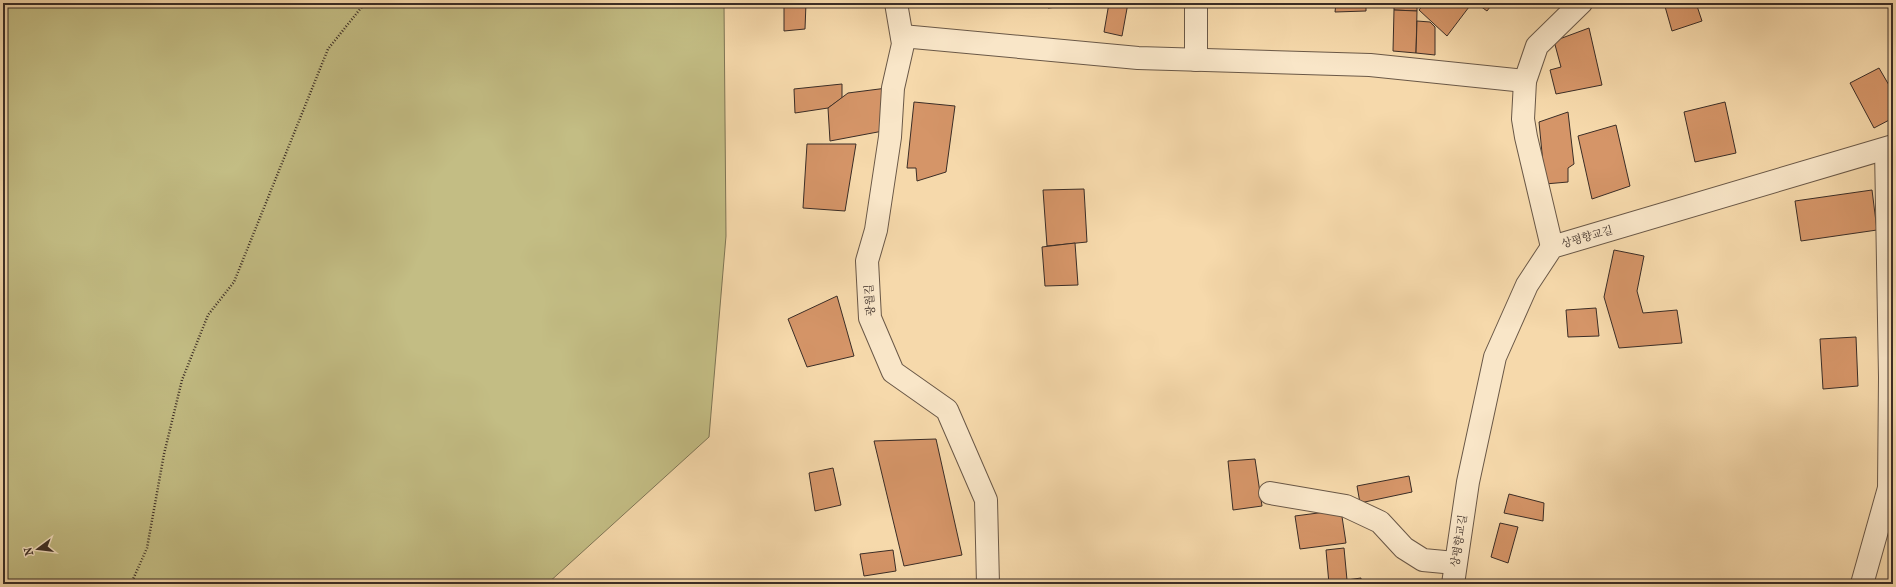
<svg xmlns="http://www.w3.org/2000/svg" width="1896" height="587" font-family="'IM FELL French Canon','Noto Serif KR',serif">
	<style>
		.green { fill: #c3bd84; stroke: #7f7555 }
		.building { fill: #d59568; stroke: #3b2d26 }
		.lines { fill: none; stroke-linecap: round; stroke-linejoin: round }
		.minor-casing { stroke: #6a5847; stroke-width: 24 }
		.path { stroke: #3b2d26; stroke-width: 2.5; stroke-dasharray: 1 2; stroke-linecap: butt }
		.minor { stroke: #f9e6c8; stroke-width: 22 }
		.labels { text-anchor: middle; dominant-baseline: central; stroke-width: 3.5; stroke-linejoin: round; paint-order: stroke }
		.street-label { font-size: 11px; fill: #3b2d26; stroke: #f9e6c8 }
	</style>
	<rect width="100%" height="100%" fill="#f6d9ab"/>
	<filter id="stains"><feTurbulence type="fractalNoise" baseFrequency=".005" numOctaves="4"/><feColorMatrix values="0 0 0 0 .2 0 0 0 0 .09 0 0 0 0 .02 0 0 0 .5 -.17"/></filter>
	<radialGradient id="worn" r=".72"><stop offset=".6" stop-color="#630" stop-opacity="0"/><stop offset="1" stop-color="#630" stop-opacity=".3"/></radialGradient>
	<!-- green -->
	<path class="green" d="M3 3H724L726 236 709 437 547 584H3Z"/>
	<!-- building -->
	<g class="building">
		<path d="M784 3H806L805 29 784 31Z"/>
		<path d="M1048 3H1095L1048 8Z"/>
		<path d="M1109 3H1128L1122 36 1104 32Z"/>
		<path d="M1336 3H1366V11L1335 12Z"/>
		<path d="M1394 3H1417V11L1394 10Z"/>
		<path d="M1425 3H1472L1447 36 1419 10Z"/>
		<path d="M1476 3H1493L1487 11Z"/>
		<path d="M1664 3H1696L1702 21 1672 31Z"/>
		<path d="M1394 10 1417 11 1416 53 1393 51Z"/>
		<path d="M1417 21 1430 22 1435 27V55L1416 53Z"/>
		<path d="M1589 28 1602 85 1556 94 1550 70 1561 67 1554 41Z"/>
		<path d="M1879 68 1893 92V118L1874 128 1850 83Z"/>
		<path d="M842 84V98L828 108 795 113 794 89Z"/>
		<path d="M887 88 883 131 830 141 828 108 848 93Z"/>
		<path d="M914 102 955 106 946 172 917 181 916 168H907Z"/>
		<path d="M1725 102 1736 153 1695 162 1684 112Z"/>
		<path d="M1568 112 1574 164 1568 168V182L1545 184 1539 122Z"/>
		<path d="M1616 125 1630 186 1592 199 1578 136Z"/>
		<path d="M807 144H856L845 211 803 208Z"/>
		<path d="M1084 189 1087 242 1047 246 1043 190Z"/>
		<path d="M1872 190 1877 230 1801 241 1795 201Z"/>
		<path d="M1075 243 1078 285 1045 286 1042 247Z"/>
		<path d="M1614 250 1644 256 1637 291 1643 313 1677 310 1682 343 1619 348 1604 297Z"/>
		<path d="M837 296 854 356 807 367 788 319Z"/>
		<path d="M1596 308 1599 336 1568 337 1566 310Z"/>
		<path d="M1856 337 1858 386 1823 389 1820 339Z"/>
		<path d="M936 439 962 555 904 566 874 441Z"/>
		<path d="M1255 459 1262 506 1233 510 1228 461Z"/>
		<path d="M833 468 841 505 815 511 809 473Z"/>
		<path d="M1409 476 1412 492 1360 503 1357 486Z"/>
		<path d="M1509 494 1544 503 1543 521 1504 513Z"/>
		<path d="M1341 510 1346 543 1300 549 1295 516Z"/>
		<path d="M1500 523 1518 527 1508 563 1491 557Z"/>
		<path d="M1344 548 1347 580 1361 578V584H1329L1326 550Z"/>
		<path d="M893 550 896 571 864 576 860 554Z"/>
	</g>
	<g class="lines">
		<!-- minor casing -->
		<g class="minor-casing">
			<g id="minor">
				<path d="M896 3 903 44 893 88 890 137 876 230 867 261 870 318 893 372 947 410 986 500 988 584"/>
				<path d="M902 36 1138 58 1370 65 1525 81"/>
				<path d="M1196 60V3"/>
				<path d="M1552 247 1526 137 1523 119 1525 81 1537 46 1581 3"/>
				<path d="M1270 493 1346 506 1380 522 1404 548 1423 560 1455 563"/>
				<path d="M1453 584 1468 482 1495 357 1527 285 1552 247 1893 146"/>
				<path d="M1862 584 1889 488 1890 377 1886 149"/>
			</g>
		</g>
		<!-- path -->
		<path class="path" d="M131 584 147 548 164 454 182 380 208 315 234 282 328 49 365 3"/>
		<!-- minor -->
		<use href="#minor" class="minor"/>
	</g>
	<g class="labels">
		<!-- street labels -->
		<g class="street-label">
			<text transform="translate(1587 237) rotate(-16)">상평향교길</text>
			<text transform="translate(870 300) rotate(-94)">광월길</text>
			<text transform="translate(1459 541) rotate(-81)">상평향교길</text>
		</g>
	</g>
	<!-- margin -->
	<rect width="1896" height="587" fill="none" stroke="#f6d9ab" stroke-width="16"/>
	<rect x="4" y="4" width="1888" height="579" fill="none" stroke="#3b2d26" stroke-width="2"/>
	<rect x="8" y="8" width="1880" height="571" fill="none" stroke="#3b2d26"/>
	<!-- north arrow -->
	<g transform="translate(38 549) rotate(255)" stroke="#f9e6c8" stroke-width="3" paint-order="stroke">
	<path d="M0-3L7 15L0 10L-7 15Z" fill="#3b2d26"/>
	<text y="-6" font-size="11" font-weight="bold" text-anchor="middle" fill="#3b2d26">N</text>
	</g>
	<rect width="100%" height="100%" filter="url(#stains)"/>
	<rect width="100%" height="100%" fill="url(#worn)"/>
</svg>
